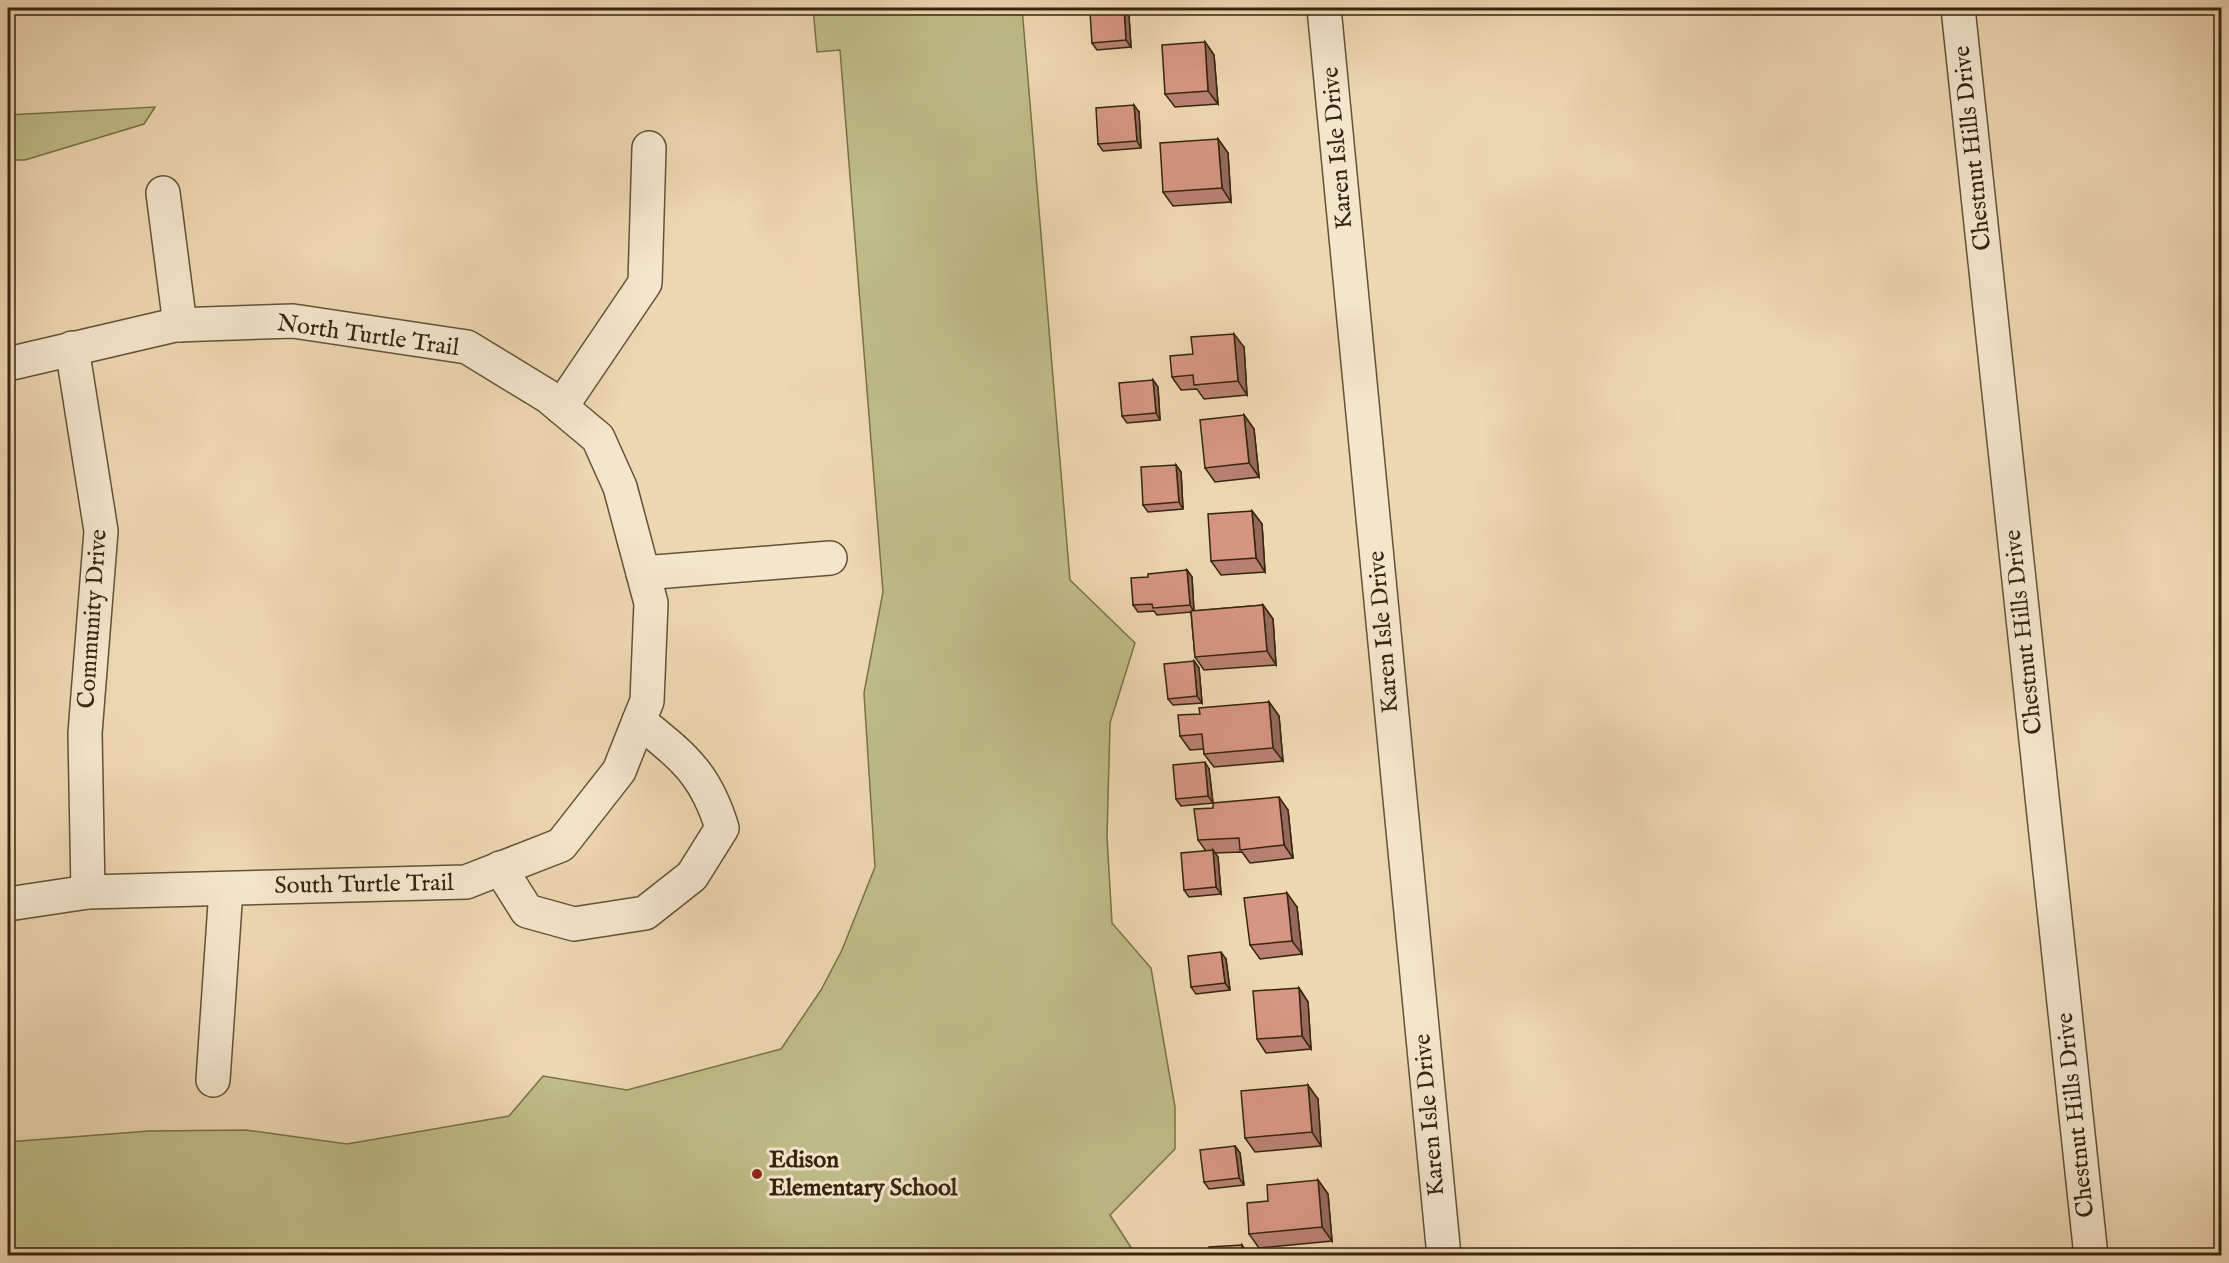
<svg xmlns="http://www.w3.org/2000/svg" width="2229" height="1263" font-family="'IM FELL English',serif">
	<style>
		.green { fill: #bfbd88; stroke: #7a714b; stroke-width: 1.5 }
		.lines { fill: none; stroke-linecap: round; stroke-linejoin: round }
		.minor-casing { stroke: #645237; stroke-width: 36 }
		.minor { stroke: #f4e6cd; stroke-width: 33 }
		.wall { fill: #b98171; stroke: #36250e; stroke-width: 1.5 }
		.shaded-wall { fill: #96695c; stroke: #36250e; stroke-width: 1.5 }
		.building { fill: #d79683; stroke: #36250e; stroke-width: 1.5 }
		.poi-dot { fill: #8f2418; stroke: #f4e6cd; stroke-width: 2 }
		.labels { text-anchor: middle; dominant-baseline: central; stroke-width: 6; stroke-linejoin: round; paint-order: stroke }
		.street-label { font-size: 24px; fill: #36250e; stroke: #f4e6cd }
		.poi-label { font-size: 24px; font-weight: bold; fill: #36250e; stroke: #f4e6cd; text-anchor: start }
	</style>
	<rect width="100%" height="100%" fill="#eed8b2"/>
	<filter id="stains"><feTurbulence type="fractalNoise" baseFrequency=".00333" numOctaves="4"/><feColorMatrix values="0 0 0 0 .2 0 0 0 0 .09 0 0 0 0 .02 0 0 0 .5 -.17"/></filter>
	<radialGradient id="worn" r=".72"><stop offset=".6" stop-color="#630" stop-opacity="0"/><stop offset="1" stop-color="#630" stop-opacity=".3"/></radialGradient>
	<!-- green -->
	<g class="green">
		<path d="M813 8H1022L1070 580 1135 643 1110 723 1107 837 1112 923 1151 968 1175 1107V1149L1110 1215 1136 1255H8V1142L149 1131 246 1130 347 1144 509 1116 543 1076 627 1090 781 1049 821 990 842 950 875 867 864 693 883 592 840 50 817 52Z"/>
		<path d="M155 107 144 124 25 160H8V115Z"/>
	</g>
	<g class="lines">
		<!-- minor casing -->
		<g class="minor-casing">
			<g id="minor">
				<path d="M1324 8 1444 1256"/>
				<path d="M1958 8 2091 1256"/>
				<path d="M163 193 180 325"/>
				<path d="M72 348 101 531 85 733 88 892"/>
				<path d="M8 364 175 325 293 321 467 347 549 397 598 438 620 487 651 603 647 701 619 771 561 845 466 882 88 892 8 904"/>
				<path d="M561 407 645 283 649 148"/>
				<path d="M643 573 830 558"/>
				<path d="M500 868 527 911 574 924 645 913 692 876 722 828C705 772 682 756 639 721"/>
				<path d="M213 1080 226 889"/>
			</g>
		</g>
		<!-- minor -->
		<use href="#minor" class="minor"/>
	</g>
	<!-- wall -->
	<g class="wall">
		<path d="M1149 8H1211V9L1153 14Z"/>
		<path d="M1124 9 1129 16 1131 47 1097 50 1092 43Z"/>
		<path d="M1205 42 1214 55 1218 104 1175 107 1165 94Z"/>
		<path d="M1139 112 1141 148 1103 151 1098 144Z"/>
		<path d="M1218 139 1228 153 1231 202 1173 206 1163 192Z"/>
		<path d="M1244 347 1247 395 1204 399 1197 389 1181 390 1172 377Z"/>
		<path d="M1153 380 1158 387 1160 420 1127 423 1122 416Z"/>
		<path d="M1244 415 1254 429 1259 477 1215 482 1205 468Z"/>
		<path d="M1176 465 1181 472 1183 509 1148 512 1143 505Z"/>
		<path d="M1252 511 1262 524 1265 572 1221 575 1211 561Z"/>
		<path d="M1187 570 1192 577 1194 611 1263 605 1273 619 1276 665 1204 670 1195 657 1191 612 1157 615 1154 611 1138 612 1133 605 1148 577Z"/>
		<path d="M1194 661 1199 668 1202 703 1173 705 1168 699Z"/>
		<path d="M1269 702 1279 716 1283 761 1214 767 1204 754V749L1190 750 1180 736 1200 714Z"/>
		<path d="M1209 769 1213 803 1181 806 1176 799Z"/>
		<path d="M1288 810 1293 858 1250 863 1242 852 1215 853 1218 857 1221 894 1189 897 1184 890 1206 851 1198 840Z"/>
		<path d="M1297 907 1302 954 1260 959 1250 945Z"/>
		<path d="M1226 959 1230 990 1196 994 1191 987Z"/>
		<path d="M1299 988 1308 1002 1311 1049 1266 1053 1257 1039Z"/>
		<path d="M1318 1099 1321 1146 1255 1152 1245 1138Z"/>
		<path d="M1235 1146 1240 1153 1244 1185 1209 1189 1204 1182Z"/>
		<path d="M1318 1180 1328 1194 1332 1241 1259 1248 1249 1234 1268 1201Z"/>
	</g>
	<!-- shaded-wall -->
	<g class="shaded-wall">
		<path d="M1124 9 1129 16 1131 47 1126 40Z"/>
		<path d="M1205 42 1214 55 1218 104 1208 91Z"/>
		<path d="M1134 105 1139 112 1141 148 1137 141Z"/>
		<path d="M1218 139 1228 153 1231 202 1222 188Z"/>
		<path d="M1234 334 1244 347 1247 395 1238 381Z"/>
		<path d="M1153 380 1158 387 1160 420 1156 413Z"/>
		<path d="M1244 415 1254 429 1259 477 1249 463Z"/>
		<path d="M1176 465 1181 472 1183 509 1179 502Z"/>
		<path d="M1252 511 1262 524 1265 572 1256 558Z"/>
		<path d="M1187 570 1192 577 1194 612 1190 605Z"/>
		<path d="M1263 605 1273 619 1276 665 1267 651Z"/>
		<path d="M1194 661 1199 668 1202 703 1197 696Z"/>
		<path d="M1269 702 1279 716 1283 761 1273 748Z"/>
		<path d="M1205 762 1209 769 1213 803 1208 796Z"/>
		<path d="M1279 797 1288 810 1293 858 1284 845Z"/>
		<path d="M1213 850 1218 857 1221 894 1216 887Z"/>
		<path d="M1287 893 1297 907 1302 954 1292 941Z"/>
		<path d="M1221 952 1226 959 1230 990 1225 983Z"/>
		<path d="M1299 988 1308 1002 1311 1049 1302 1036Z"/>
		<path d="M1308 1085 1318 1099 1321 1146 1312 1132Z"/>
		<path d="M1235 1146 1240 1153 1244 1185 1239 1178Z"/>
		<path d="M1318 1180 1328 1194 1332 1241 1322 1227Z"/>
		<path d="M1242 1245 1247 1252V1256H1243Z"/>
	</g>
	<!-- building -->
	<g class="building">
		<path d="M1124 9 1126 40 1092 43 1090 12Z"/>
		<path d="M1205 42 1208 91 1165 94 1162 45Z"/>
		<path d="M1134 105 1137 141 1098 144 1096 108Z"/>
		<path d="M1218 139 1222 188 1163 192 1160 143Z"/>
		<path d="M1234 334 1238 381 1194 385 1193 375 1172 377 1170 356 1193 354 1191 337Z"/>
		<path d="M1153 380 1156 413 1122 416 1119 383Z"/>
		<path d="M1244 415 1249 463 1205 468 1200 420Z"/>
		<path d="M1176 465 1179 502 1143 505 1141 467Z"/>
		<path d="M1252 511 1256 558 1211 561 1208 514Z"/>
		<path d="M1187 570 1190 605 1153 608 1152 604 1133 605 1131 578 1148 577V574Z"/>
		<path d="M1263 605 1267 651 1195 657 1191 611Z"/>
		<path d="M1194 661 1197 696 1168 699 1164 664Z"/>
		<path d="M1269 702 1273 748 1204 754 1202 734 1180 736 1178 715 1200 714 1199 708Z"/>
		<path d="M1205 762 1208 796 1176 799 1173 765Z"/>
		<path d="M1279 797 1284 845 1240 850 1239 838 1198 840 1194 809 1213 808V803Z"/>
		<path d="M1213 850 1216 887 1184 890 1181 853Z"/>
		<path d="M1287 893 1292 941 1250 945 1244 898Z"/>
		<path d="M1221 952 1225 983 1191 987 1188 956Z"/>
		<path d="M1299 988 1302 1036 1257 1039 1253 991Z"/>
		<path d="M1308 1085 1312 1132 1245 1138 1241 1091Z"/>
		<path d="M1235 1146 1239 1178 1204 1182 1200 1150Z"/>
		<path d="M1318 1180 1322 1227 1249 1234 1247 1203 1268 1201 1267 1185Z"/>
		<path d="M1242 1245 1243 1256H1210L1209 1247Z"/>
	</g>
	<!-- markers -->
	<circle class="poi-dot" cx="757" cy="1174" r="6"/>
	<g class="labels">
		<!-- street labels -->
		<g class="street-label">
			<text transform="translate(1338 148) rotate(-95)">Karen Isle Drive</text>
			<text transform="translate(1973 148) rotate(-96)">Chestnut Hills Drive</text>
			<text transform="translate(368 336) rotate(8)">North Turtle Trail</text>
			<text transform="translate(93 619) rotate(-86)">Community Drive</text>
			<text transform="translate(1384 632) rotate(-95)">Karen Isle Drive</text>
			<text transform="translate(2024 632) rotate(-96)">Chestnut Hills Drive</text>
			<text transform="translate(364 885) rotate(-1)">South Turtle Trail</text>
			<text transform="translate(1430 1115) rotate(-95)">Karen Isle Drive</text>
			<text transform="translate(2076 1115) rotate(-96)">Chestnut Hills Drive</text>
		</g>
		<!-- poi labels -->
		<g class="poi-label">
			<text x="769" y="1160">Edison<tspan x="769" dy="28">Elementary School</tspan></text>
		</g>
	</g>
	<!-- margin -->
	<rect width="2229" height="1263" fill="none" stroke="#eed8b2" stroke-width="30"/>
	<rect x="9" y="9" width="2211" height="1245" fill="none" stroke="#36250e" stroke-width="3"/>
	<rect x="15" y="15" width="2199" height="1233" fill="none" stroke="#36250e" stroke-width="1.5"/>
	<rect width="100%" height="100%" filter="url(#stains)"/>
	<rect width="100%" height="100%" fill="url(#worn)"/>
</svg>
